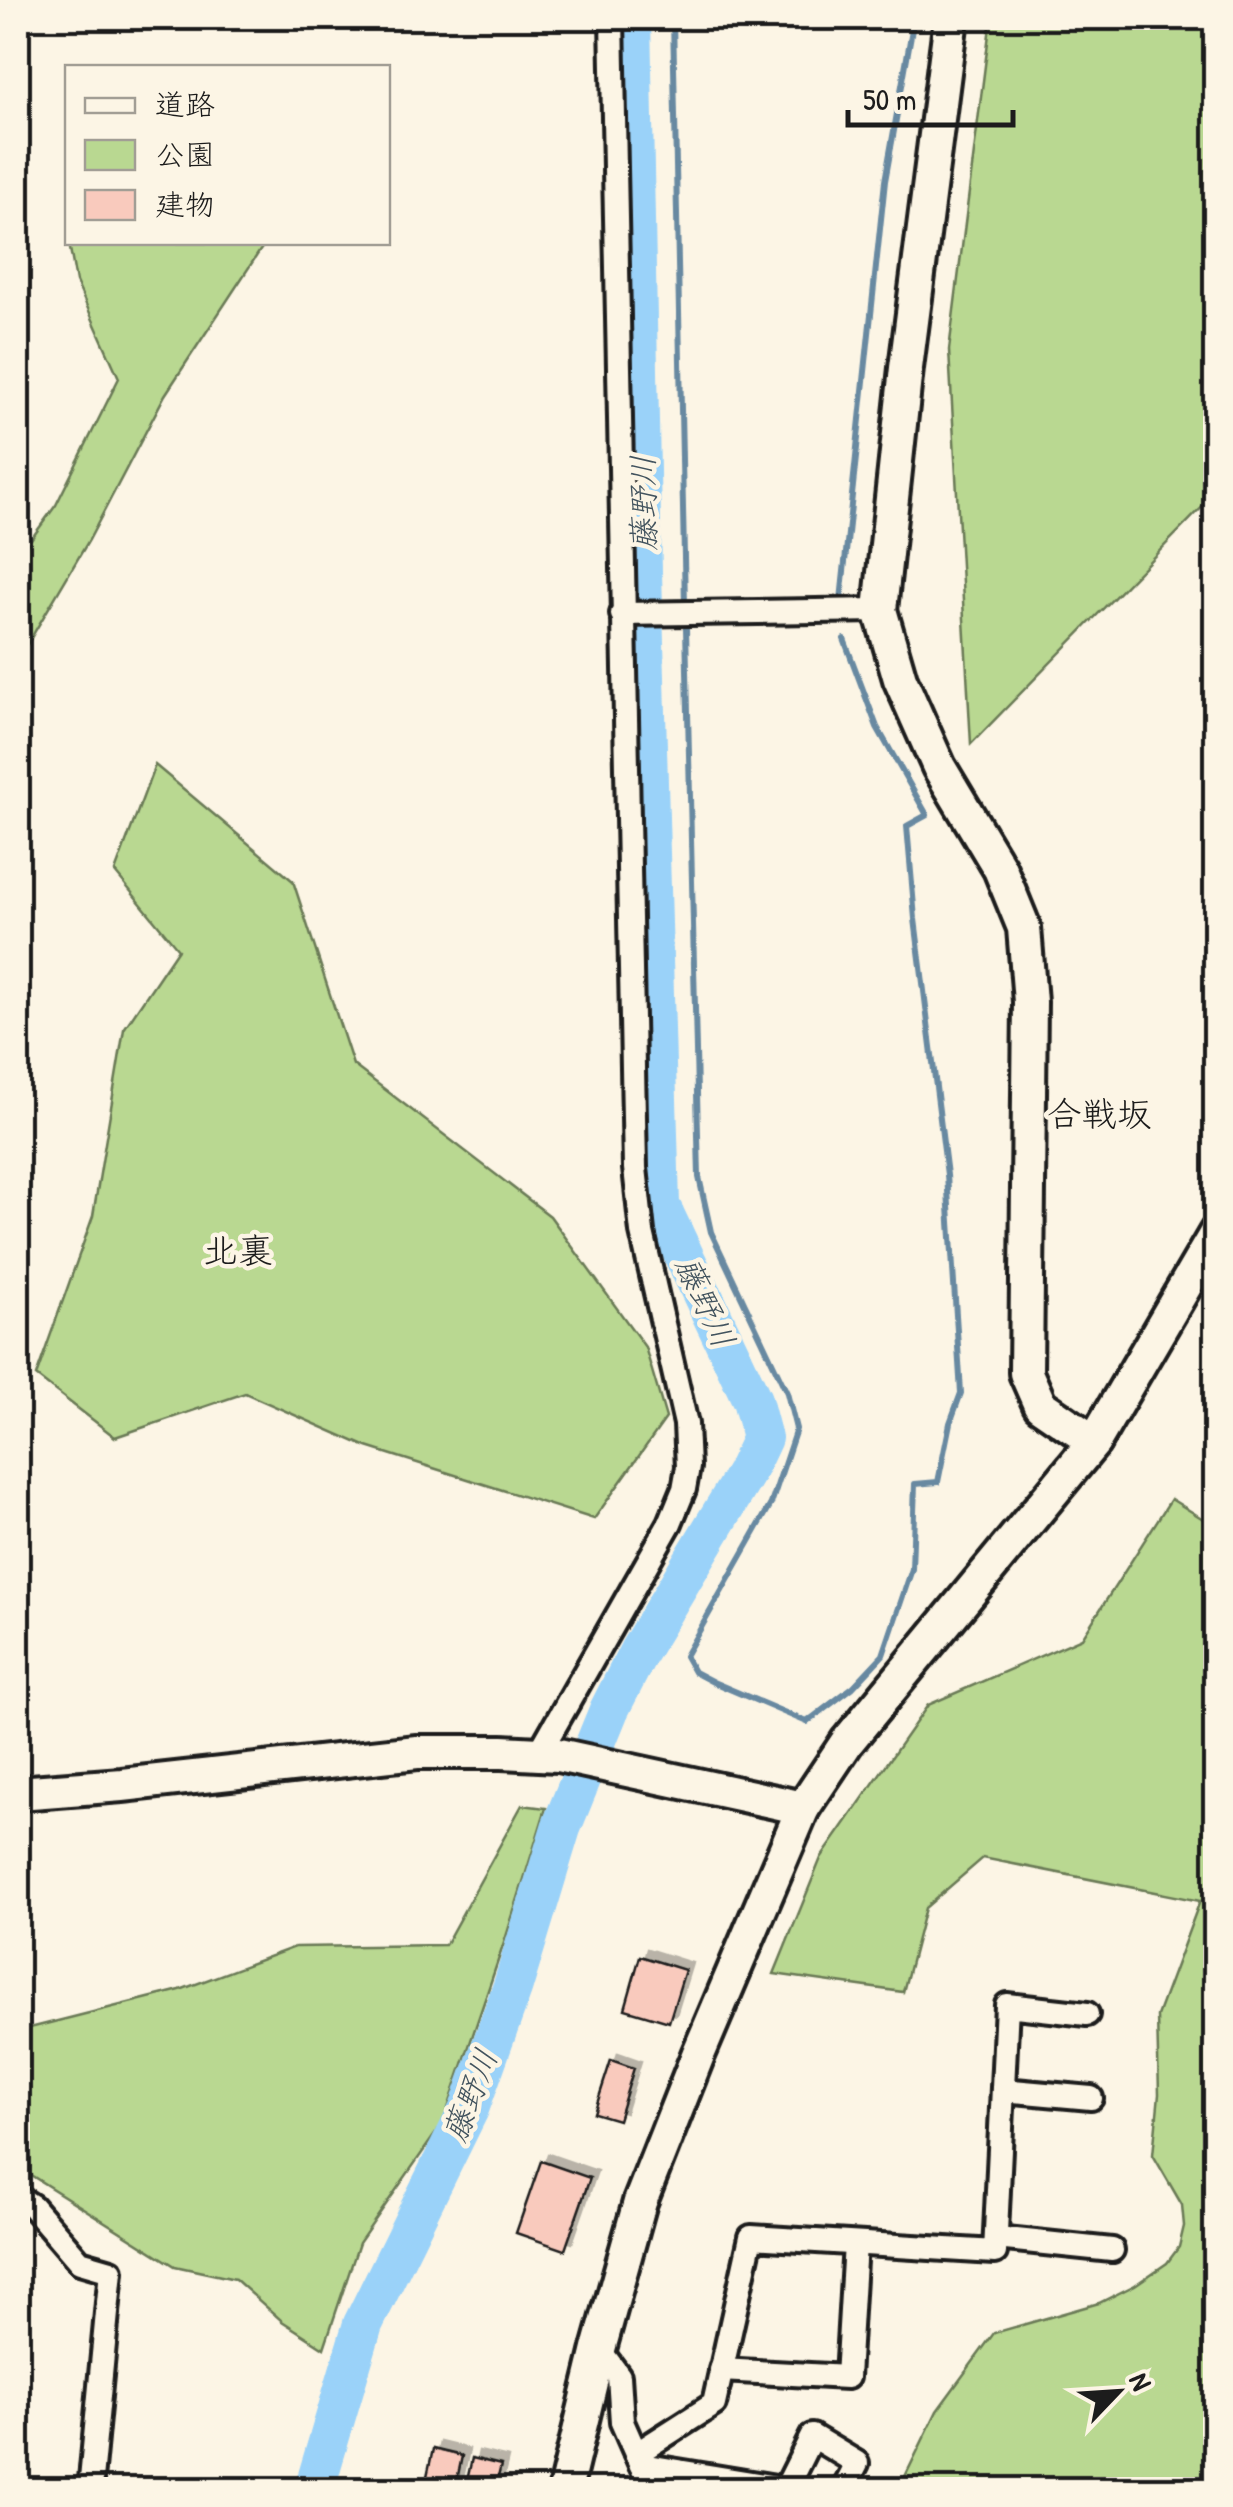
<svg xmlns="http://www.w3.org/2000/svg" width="1233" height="2507" font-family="'Patrick Hand','Klee One',sans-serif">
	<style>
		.green { fill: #b9d891; stroke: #6a7a56; stroke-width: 2.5 }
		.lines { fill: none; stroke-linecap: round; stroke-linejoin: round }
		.stream { stroke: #6889a1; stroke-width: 6 }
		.river { stroke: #9ad2f9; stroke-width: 40 }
		.building { fill: #f9cabd; stroke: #1c1c1c; stroke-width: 2.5; filter: url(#shadow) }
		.street-casing { stroke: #1c1c1c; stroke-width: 30 }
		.secondary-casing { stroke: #1c1c1c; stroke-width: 40 }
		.street { stroke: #fcf5e5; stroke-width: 22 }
		.secondary { stroke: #fcf5e5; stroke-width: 32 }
		.labels { text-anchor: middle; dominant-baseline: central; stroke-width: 9; stroke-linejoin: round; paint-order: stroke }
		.water-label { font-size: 32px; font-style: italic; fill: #42535e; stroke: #fcf5e5 }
		.quarter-label { font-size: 35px; fill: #1c1c1c; stroke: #fcf5e5 }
	</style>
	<defs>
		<filter id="shadow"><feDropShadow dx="7" dy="-7" stdDeviation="0" flood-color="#0004"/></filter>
	</defs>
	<rect width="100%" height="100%" fill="#fcf5e5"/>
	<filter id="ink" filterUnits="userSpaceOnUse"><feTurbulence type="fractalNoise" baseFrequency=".01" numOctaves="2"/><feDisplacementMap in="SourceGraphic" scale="20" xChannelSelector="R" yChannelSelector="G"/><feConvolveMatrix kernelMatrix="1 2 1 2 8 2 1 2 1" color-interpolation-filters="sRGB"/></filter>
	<g filter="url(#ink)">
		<!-- green -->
		<g class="green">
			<path d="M991 18H1215L1216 493 971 744 949 350Z"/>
			<path d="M69 243H265L165 395 89 540 18 660V557L56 505 119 378 76 282Z"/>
			<path d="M155 765 293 881 353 1065 550 1216 645 1347 666 1418 594 1519 367 1447 245 1393 115 1437 36 1376 93 1216 124 1029 178 949 115 872Z"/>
			<path d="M1171 1499 1216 1527 1215 2489H899L937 2411 994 2333 1099 2303 1135 2285 1167 2263 1179 2247 1184 2226 1182 2205 1153 2155 1159 2094 1157 2016 1200 1901 983 1858 925 1908 903 1992 774 1974 821 1858 928 1705 1082 1638Z"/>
			<path d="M522 1805 546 1808 505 1940 443 2123 359 2243 324 2348 282 2321 235 2279 175 2266 18 2167V2031L180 1990 295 1947 445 1945Z"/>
		</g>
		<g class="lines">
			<!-- stream -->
			<g class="stream">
				<path d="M673 18 685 606"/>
				<path d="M841 600 885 181 914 18"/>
				<path d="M686 628 699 1177 711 1232 787 1393 796 1429 771 1504 685 1656 694 1672 713 1682 807 1722 853 1687 883 1655 912 1569 915 1484 938 1482 950 1423 961 1393 947 1175 915 919 907 826 927 815 877 727 844 639"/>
			</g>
			<!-- river -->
			<path class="river" d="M314 2490 363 2324 469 2109 513 1986 561 1828 609 1710 639 1651 745 1474 762 1438 752 1400 660 1205 642 572 631 18"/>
		</g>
		<!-- building -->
		<g class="building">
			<path d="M640 1956 685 1970 669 2022 625 2009Z"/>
			<path d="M611 2060 634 2068 618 2120 594 2113Z"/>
			<path d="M541 2161 590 2178 565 2250 516 2233Z"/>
			<path d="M433 2449 462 2456 455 2490H424Z"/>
			<path d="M472 2458 501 2465 495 2490H465Z"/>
		</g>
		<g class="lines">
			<!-- street casing -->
			<g class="street-casing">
				<g id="street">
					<path d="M622 614 880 610"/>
					<path d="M538 1755 670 1523 684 1489 688 1467 686 1424 642 1232 635 1168 612 18"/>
					<path d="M1003 2090 1091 2098"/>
					<path d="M18 2197 32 2206 80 2262 111 2271 90 2490"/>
					<path d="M996 2238 1112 2250"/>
					<path d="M599 2349 619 2376 622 2422 652 2490"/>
					<path d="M721 2370 847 2377 855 2244"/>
					<path d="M636 2454 714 2404 751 2237 995 2252 1007 2005 1087 2014"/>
					<path d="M641 2465 794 2490"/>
					<path d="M787 2486 812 2436 857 2463 843 2490"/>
				</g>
			</g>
			<!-- secondary casing -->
			<g class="secondary-casing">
				<g id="secondary">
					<path d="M951 18 906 368 880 610 900 679 939 767 1000 869 1024 928 1030 1002 1026 1373 1040 1405 1094 1442"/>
					<path d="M18 1793 122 1785 417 1752H502L558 1755 803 1808"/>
					<path d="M565 2490 599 2349 640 2202 698 2055 803 1808 847 1742 1094 1442 1216 1233"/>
				</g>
			</g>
			<!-- street -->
			<use href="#street" class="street"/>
			<!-- secondary -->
			<use href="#secondary" class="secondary"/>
		</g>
	</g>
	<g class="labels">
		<!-- water labels -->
		<g class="water-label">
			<text transform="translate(643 503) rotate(-91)">藤野川</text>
			<text transform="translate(706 1302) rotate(65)">藤野川</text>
			<text transform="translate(470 2095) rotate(-69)">藤野川</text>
		</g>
		<!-- quarter labels -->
		<g class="quarter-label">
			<text x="1099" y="1113">合戦坂</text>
			<text x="238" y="1250">北裏</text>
		</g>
	</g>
	<!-- margin -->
	<rect width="1233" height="2507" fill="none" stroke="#fcf5e5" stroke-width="60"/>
	<rect x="30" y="30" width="1173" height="2447" fill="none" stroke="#1c1c1c" stroke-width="4" filter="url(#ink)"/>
	<!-- legend -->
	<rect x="65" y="65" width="325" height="180" fill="#fcf5e5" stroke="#a29e95" stroke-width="2.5"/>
	<rect x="85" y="98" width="50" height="15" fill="#fcf5e5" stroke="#a29e95" stroke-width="2.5"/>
	<text x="155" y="115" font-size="30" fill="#1c1c1c">道路</text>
	<rect x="85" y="140" width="50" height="30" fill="#b9d891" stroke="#a29e95" stroke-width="2.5"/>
	<text x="155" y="165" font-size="30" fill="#1c1c1c">公園</text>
	<rect x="85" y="190" width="50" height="30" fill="#f9cabd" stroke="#a29e95" stroke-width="2.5"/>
	<text x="155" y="215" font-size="30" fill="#1c1c1c">建物</text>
	<!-- north arrow -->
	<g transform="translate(1118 2392) rotate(65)" stroke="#fcf5e5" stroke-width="8" paint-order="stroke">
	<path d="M0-8L18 38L0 25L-18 38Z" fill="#1c1c1c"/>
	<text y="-15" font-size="28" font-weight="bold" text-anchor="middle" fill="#1c1c1c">N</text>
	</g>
	<!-- scale -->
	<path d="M848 110v15h165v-15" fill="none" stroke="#1c1c1c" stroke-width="5"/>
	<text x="863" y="110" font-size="30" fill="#1c1c1c" stroke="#fcf5e5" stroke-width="8" paint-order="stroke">50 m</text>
</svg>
